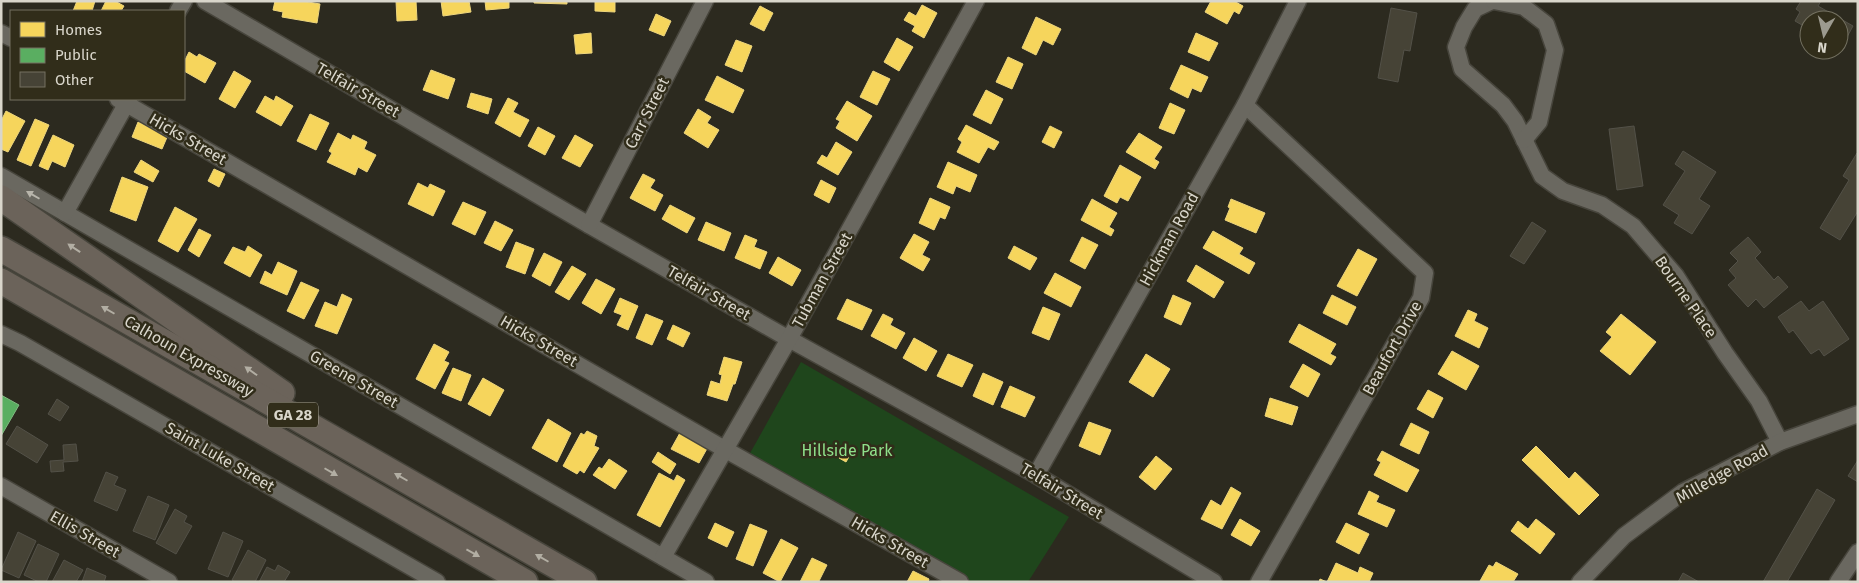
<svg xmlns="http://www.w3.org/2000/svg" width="1859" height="583" font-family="'Fira Sans',sans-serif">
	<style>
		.green { fill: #1f461c }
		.homes { fill: #f6d55c; stroke: #edd57d }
		.public { fill: #5aae61; stroke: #80ba81 }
		.building { fill: #464336; stroke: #535148 }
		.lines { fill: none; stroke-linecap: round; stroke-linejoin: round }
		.minor-casing { stroke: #47453c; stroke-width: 19 }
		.highway-casing { stroke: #47453c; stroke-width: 28 }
		.minor { stroke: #6a6860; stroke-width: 16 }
		.highway { stroke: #6b635a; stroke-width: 25 }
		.oneway { fill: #b8b5ab }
		.oneway2 { fill: #b2aea3 }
		.labels { text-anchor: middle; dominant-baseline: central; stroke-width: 5; stroke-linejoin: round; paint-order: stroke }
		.shield { fill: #312d1a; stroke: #a7a396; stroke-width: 1 }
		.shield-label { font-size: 15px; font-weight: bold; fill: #d9d6cb }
		.street-label { font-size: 16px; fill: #d9d6cb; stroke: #312d1a }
		.park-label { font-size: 16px; fill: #8fe08a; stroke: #312d1a }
	</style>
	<rect width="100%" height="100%" fill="#2c2a1f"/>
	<!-- green -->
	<path class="green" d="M801 362 1069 517 1028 582H972L749 455Z"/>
	<!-- homes -->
	<g class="homes">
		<path d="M77 1H95L92 11H73Z"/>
		<path d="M106 1H115L124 6 121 11H101Z"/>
		<path d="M275 1H302L320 4 317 23 282 17 283 12 273 10Z"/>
		<path d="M396 1H416L417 20 397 21Z"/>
		<path d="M441 1H469L471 12 443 16Z"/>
		<path d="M485 1H509V8L486 10Z"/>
		<path d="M534 1H567V4L534 3Z"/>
		<path d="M595 1H615V12L595 11Z"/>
		<path d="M1211 1H1234L1243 6 1239 14 1234 11 1227 24 1205 12Z"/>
		<path d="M922 5 937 13 924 38 912 31 915 26 904 20 909 12 916 16Z"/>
		<path d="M760 6 773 13 764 31 750 24Z"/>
		<path d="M656 14 671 21 664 36 649 30Z"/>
		<path d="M1036 17 1061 29 1053 45 1043 40 1036 55 1022 48Z"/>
		<path d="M591 33 592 53 576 54 574 35Z"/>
		<path d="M1196 33 1218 43 1209 61 1188 52Z"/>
		<path d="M897 38 913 47 899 71 884 62Z"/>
		<path d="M736 40 752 46 742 72 725 65Z"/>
		<path d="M189 52 197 57 199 54 216 63 205 83 184 71V62Z"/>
		<path d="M1008 57 1023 64 1012 89 996 82Z"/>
		<path d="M1181 65 1208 77 1201 92 1192 88 1188 98 1170 89Z"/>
		<path d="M431 70 455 79 448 99 423 90Z"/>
		<path d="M234 71 251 81 235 108 219 99Z"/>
		<path d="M873 71 890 79 877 105 860 97Z"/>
		<path d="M717 76 744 90 733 113 705 100Z"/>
		<path d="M986 90 1003 99 991 124 973 115Z"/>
		<path d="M471 93 492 99 488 114 467 107Z"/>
		<path d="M265 96 274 101 276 96 293 106 281 126 256 112Z"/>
		<path d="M508 98 518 103 513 112 529 120 520 137 495 123Z"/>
		<path d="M847 101 872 116 857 141 836 128 840 121 836 119Z"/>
		<path d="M1170 103 1185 110 1174 134 1159 128Z"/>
		<path d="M698 109 711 117 707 123 719 130 708 148 684 133Z"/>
		<path d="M6 111 25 121 8 152 1 149V121Z"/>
		<path d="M310 114 329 123 316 150 297 141Z"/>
		<path d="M35 119 49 125 31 166 17 160Z"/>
		<path d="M138 122 168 135 162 149 132 137Z"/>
		<path d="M966 125 999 142 994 150 988 147 979 163 957 152 962 142 958 139Z"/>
		<path d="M1050 126 1062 132 1054 148 1042 142Z"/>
		<path d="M538 127 555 136 545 155 528 146Z"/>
		<path d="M338 133 351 140 353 135 367 142 364 149 376 155 367 172 358 167 355 175 327 162 332 153 329 151Z"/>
		<path d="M1139 133 1162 147 1154 159 1159 162 1155 169 1126 152Z"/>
		<path d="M53 135 74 145 65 167 52 161 48 170 39 166Z"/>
		<path d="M575 135 593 145 580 167 562 158Z"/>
		<path d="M836 142 852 152 838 175 817 163 822 155 827 158Z"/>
		<path d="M141 160 159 171 153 182 134 172Z"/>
		<path d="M948 162 977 175 970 192 956 186 953 194 937 187Z"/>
		<path d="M1120 165 1141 177 1128 201 1120 197 1117 203 1104 196Z"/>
		<path d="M214 169 225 174 219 187 208 181Z"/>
		<path d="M643 174 655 180 650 188 663 195 655 211 630 198Z"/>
		<path d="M122 177 148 187 136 221 110 211Z"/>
		<path d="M821 180 836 188 829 203 814 195Z"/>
		<path d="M418 183 428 188 430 184 445 191 433 216 408 204Z"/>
		<path d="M930 198 950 207 945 219 940 217 934 230 919 223Z"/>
		<path d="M1092 199 1117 213 1109 227 1114 230 1111 236 1081 220Z"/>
		<path d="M1231 199 1265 213 1256 233 1225 220 1230 208 1228 207Z"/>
		<path d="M463 202 486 212 475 235 452 224Z"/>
		<path d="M670 205 695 218 687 233 662 219Z"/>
		<path d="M175 207 197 219 178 252 158 241Z"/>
		<path d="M495 221 513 230 501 251 484 243Z"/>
		<path d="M706 222 731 233 724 251 698 240Z"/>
		<path d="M199 229 211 235 199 257 188 250Z"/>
		<path d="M1213 231 1243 248 1239 254 1255 263 1249 274 1203 248Z"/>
		<path d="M914 234 929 242 922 255 930 259 923 271 900 258Z"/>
		<path d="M745 235 757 240 754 247 767 252 760 269 735 258Z"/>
		<path d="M1082 237 1098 245 1085 269 1070 261Z"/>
		<path d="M516 242 534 249 525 274 506 267Z"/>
		<path d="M248 246 262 255 250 277 224 263 233 247 245 252Z"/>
		<path d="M1014 246 1037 258 1030 270 1008 258Z"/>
		<path d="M1358 249 1377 259 1357 296 1337 286Z"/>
		<path d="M544 253 562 262 550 286 532 276Z"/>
		<path d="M778 257 801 270 792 286 769 273Z"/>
		<path d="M278 262 297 271 287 295 260 283 265 271 272 275Z"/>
		<path d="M1196 265 1224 282 1214 298 1187 281Z"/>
		<path d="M572 266 586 274 569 300 555 292Z"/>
		<path d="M1055 273 1081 287 1071 307 1044 293Z"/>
		<path d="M596 279 615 289 601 314 582 303Z"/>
		<path d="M301 282 319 290 304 319 287 311Z"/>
		<path d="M342 294 352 299 337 334 315 326 325 302 337 307Z"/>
		<path d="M1173 295 1191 303 1181 325 1164 317Z"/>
		<path d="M1332 295 1356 307 1347 325 1323 313Z"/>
		<path d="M620 298 638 306 628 330 617 325 622 315 614 312Z"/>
		<path d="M847 299 872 310 862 330 837 319Z"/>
		<path d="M1043 307 1060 314 1049 340 1032 333Z"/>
		<path d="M1468 310 1477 314 1474 321 1488 328 1479 348 1455 336Z"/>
		<path d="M646 314 663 321 652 345 636 338Z"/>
		<path d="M883 314 893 319 890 325 905 333 896 349 871 336Z"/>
		<path d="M1621 314 1656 342 1630 375 1600 351 1612 337 1606 332Z"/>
		<path d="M1299 324 1336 344 1330 354 1336 357 1331 365 1289 342Z"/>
		<path d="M673 325 690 333 683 347 667 339Z"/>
		<path d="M914 338 937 351 926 371 903 358Z"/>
		<path d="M434 344 449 352 444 361 449 363 435 389 416 379Z"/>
		<path d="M1452 351 1479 366 1466 390 1438 374Z"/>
		<path d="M948 354 973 365 962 387 937 376Z"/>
		<path d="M1146 354 1170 369 1153 397 1129 382Z"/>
		<path d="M724 357 742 362 735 384H733L727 401 707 395 711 381 720 384 722 375 719 374Z"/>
		<path d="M1303 364 1320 374 1308 397 1290 387Z"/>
		<path d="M453 368 471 375 461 401 442 393Z"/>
		<path d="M983 373 1003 382 993 405 973 396Z"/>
		<path d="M483 378 504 390 490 416 468 404Z"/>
		<path d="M1010 386 1035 397 1025 417 1001 407Z"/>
		<path d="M1428 390 1443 398 1433 418 1417 409Z"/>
		<path d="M1270 398 1298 407 1292 425 1265 416Z"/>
		<path d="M548 419 571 433 557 462 532 448Z"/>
		<path d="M1089 422 1111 430 1100 455 1079 446Z"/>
		<path d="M1411 423 1429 432 1419 454 1400 445Z"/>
		<path d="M587 431 597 436 594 446 599 448 584 473 580 470 577 474 563 466 581 433 584 435Z"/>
		<path d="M681 431 709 445 699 463 671 449Z"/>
		<path d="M1536 446 1569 479 1575 472 1599 495 1579 515 1522 460Z"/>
		<path d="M843 451 850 455 846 462 839 458Z"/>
		<path d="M1382 451 1419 470 1407 492 1374 475 1381 462 1377 460Z"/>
		<path d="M658 452 676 464 670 474 652 462Z"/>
		<path d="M1156 456 1172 469 1155 490 1139 477Z"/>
		<path d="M609 459 627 471 615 489 593 475 599 467 602 469Z"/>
		<path d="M659 473 674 481 677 475 685 480 660 527 637 515Z"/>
		<path d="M1231 487 1241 493 1222 529 1201 519 1211 500 1221 506Z"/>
		<path d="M1369 491 1379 496 1376 502 1395 510 1387 527 1358 514Z"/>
		<path d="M1240 519 1260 531 1251 546 1231 535Z"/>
		<path d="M1536 519 1555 534 1540 554 1511 531 1518 521 1528 529Z"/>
		<path d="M715 523 734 532 727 547 708 538Z"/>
		<path d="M1346 523 1369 534 1359 554 1336 542Z"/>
		<path d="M750 524 767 531 753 566 736 559Z"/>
		<path d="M781 539 798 548 780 582 763 573Z"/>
		<path d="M812 558 827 565 819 581 820 582H800Z"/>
		<path d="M1496 562 1518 574 1513 582 1480 581 1489 565 1493 567Z"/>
		<path d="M1336 563 1358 573 1360 567 1373 573 1369 582H1319L1320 579 1327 582Z"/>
		<path d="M913 571 929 579 928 582H907Z"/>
	</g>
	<!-- public -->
	<path class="public" d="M1 395 19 405 1 436Z"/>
	<!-- building -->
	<g class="building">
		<path d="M1801 1H1821L1818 6 1853 26 1841 48 1839 47V20H1809V29L1795 21 1800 12 1796 9Z"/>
		<path d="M1391 8 1417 13 1410 51 1404 50 1398 82 1378 78Z"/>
		<path d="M1634 126 1643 186 1617 190 1609 129Z"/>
		<path d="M1683 151 1716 172 1699 199 1710 206 1692 234 1674 223 1679 215 1663 205 1685 171 1675 164Z"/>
		<path d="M1857 153 1858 211 1840 240 1820 228 1849 180 1843 176Z"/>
		<path d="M1532 222 1546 231 1524 264 1510 256Z"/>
		<path d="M1748 237 1761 252 1755 258 1774 280 1778 276 1788 287 1764 308 1756 299 1748 307 1728 285 1736 278 1729 270 1738 261 1730 253Z"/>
		<path d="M1801 301 1809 311 1823 301 1849 339 1824 356 1819 349 1811 354 1793 330 1789 333 1778 317Z"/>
		<path d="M57 399 69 407 60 421 48 414Z"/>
		<path d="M17 426 48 445 37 463 6 444Z"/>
		<path d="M76 444 78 461 63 462 64 471 51 472 50 461 64 460 63 445Z"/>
		<path d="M1858 460V482L1848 476Z"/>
		<path d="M106 472 118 477 114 485 126 490 117 511 94 501Z"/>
		<path d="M1817 489 1835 500 1787 582H1763Z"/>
		<path d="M148 496 169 505 155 540 133 531Z"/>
		<path d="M175 509 187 516 184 522 192 526 176 554 156 543Z"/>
		<path d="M18 532 36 541 19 578 1 570Z"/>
		<path d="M223 532 243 541 228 577 208 569Z"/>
		<path d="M38 544 59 554 46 582H39L24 575Z"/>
		<path d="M248 550 266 560 255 582H235L232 580Z"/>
		<path d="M64 560 83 570 76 582H52Z"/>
		<path d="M278 565 290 572 284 582H259L267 567 275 571Z"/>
		<path d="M87 568 106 576 104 582H82Z"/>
		<path d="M1683 573 1699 582H1678Z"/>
	</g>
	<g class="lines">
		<!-- minor casing -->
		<g class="minor-casing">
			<g id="minor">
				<path d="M205 1 589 225 789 339 1036 475 1214 582"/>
				<path d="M1492 1 1475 9 1464 27 1456 47 1462 69 1503 105 1515 121 1542 176 1563 191 1602 205 1633 226 1676 276 1725 353 1759 401 1780 442"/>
				<path d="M1494 1 1524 7 1546 24 1555 50 1539 122 1524 140"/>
				<path d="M178 11 184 1"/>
				<path d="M1 33 11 38"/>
				<path d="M118 99 726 450 960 582"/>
				<path d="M1245 105 1425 273 1421 298 1259 582"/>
				<path d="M1 176 706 582"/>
				<path d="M65 213 129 99"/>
				<path d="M589 225 705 1"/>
				<path d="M1 334 20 343 437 582"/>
				<path d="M1036 475 1245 105 1298 1"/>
				<path d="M1 486 169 582"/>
				<path d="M663 557 789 339 976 1"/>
				<path d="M1580 582 1624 536 1683 492 1780 442 1858 414"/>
				<path d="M1838 582 1858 552"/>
			</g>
		</g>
		<!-- highway casing -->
		<g class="highway-casing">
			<g id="highway">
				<path d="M1 198 282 393"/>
				<path d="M1 249 584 582"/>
				<path d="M1 281 525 582"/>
			</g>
		</g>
		<!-- minor -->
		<use href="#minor" class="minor"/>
		<!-- highway -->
		<use href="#highway" class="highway"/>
	</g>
	<!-- one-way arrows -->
	<defs><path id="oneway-solid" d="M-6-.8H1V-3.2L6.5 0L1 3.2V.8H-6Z" transform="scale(1.25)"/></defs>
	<use class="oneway" href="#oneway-solid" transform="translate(33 195) rotate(-150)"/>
	<g class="oneway2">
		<use href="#oneway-solid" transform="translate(74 248) rotate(-146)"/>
		<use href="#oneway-solid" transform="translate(108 310) rotate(-150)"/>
		<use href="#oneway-solid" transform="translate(251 371) rotate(-145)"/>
		<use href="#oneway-solid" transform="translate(331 472) rotate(30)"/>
		<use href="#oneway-solid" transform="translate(401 477) rotate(-150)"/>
		<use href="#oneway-solid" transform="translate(473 553) rotate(29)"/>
		<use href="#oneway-solid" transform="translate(542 558) rotate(-150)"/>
	</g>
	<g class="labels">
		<!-- shield labels -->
		<rect class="shield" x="268" y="402.5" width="50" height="25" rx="4"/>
		<g class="shield-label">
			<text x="293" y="415">GA 28</text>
		</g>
		<!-- street labels -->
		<g class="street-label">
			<text transform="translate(358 90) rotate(30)">Telfair Street</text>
			<text transform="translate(647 113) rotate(-63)">Carr Street</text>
			<text transform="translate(188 139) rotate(30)">Hicks Street</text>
			<text transform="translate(1169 239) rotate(-61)">Hickman Road</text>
			<text transform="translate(822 280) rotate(-61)">Tubman Street</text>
			<text transform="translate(709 293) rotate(30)">Telfair Street</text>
			<text transform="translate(1686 297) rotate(55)">Bourne Place</text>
			<text transform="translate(539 341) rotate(30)">Hicks Street</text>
			<text transform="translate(1392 348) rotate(-61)">Beaufort Drive</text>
			<text transform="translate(189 356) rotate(30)">Calhoun Expressway</text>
			<text transform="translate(354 379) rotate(30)">Greene Street</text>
			<text transform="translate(220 457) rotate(30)">Saint Luke Street</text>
			<text transform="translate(1722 474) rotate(-29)">Milledge Road</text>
			<text transform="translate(1062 491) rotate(31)">Telfair Street</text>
			<text transform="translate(85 534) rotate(30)">Ellis Street</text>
			<text transform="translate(890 542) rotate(30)">Hicks Street</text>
		</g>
		<!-- park labels -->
		<g class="park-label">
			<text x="847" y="450">Hillside Park</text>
		</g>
	</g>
	<!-- border -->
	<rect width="1859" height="583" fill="none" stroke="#d9d6cb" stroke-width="5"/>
	<!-- legend -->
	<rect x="10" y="10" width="175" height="90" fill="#312d1a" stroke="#747161"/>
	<rect x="20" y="22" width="25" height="15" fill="#f6d55c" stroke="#747161"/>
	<text x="55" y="35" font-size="15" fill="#d9d6cb">Homes</text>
	<rect x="20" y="48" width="25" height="15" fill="#5aae61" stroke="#747161"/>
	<text x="55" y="60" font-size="15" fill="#d9d6cb">Public</text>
	<rect x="20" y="72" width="25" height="15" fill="#464336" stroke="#747161"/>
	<text x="55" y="85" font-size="15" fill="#d9d6cb">Other</text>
	<!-- north arrow -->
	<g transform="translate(1824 35) rotate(188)"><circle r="24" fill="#312d1a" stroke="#747161"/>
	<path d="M0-4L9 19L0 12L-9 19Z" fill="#9c9a8f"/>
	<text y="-8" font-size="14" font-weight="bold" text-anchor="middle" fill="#d9d6cb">N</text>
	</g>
</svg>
